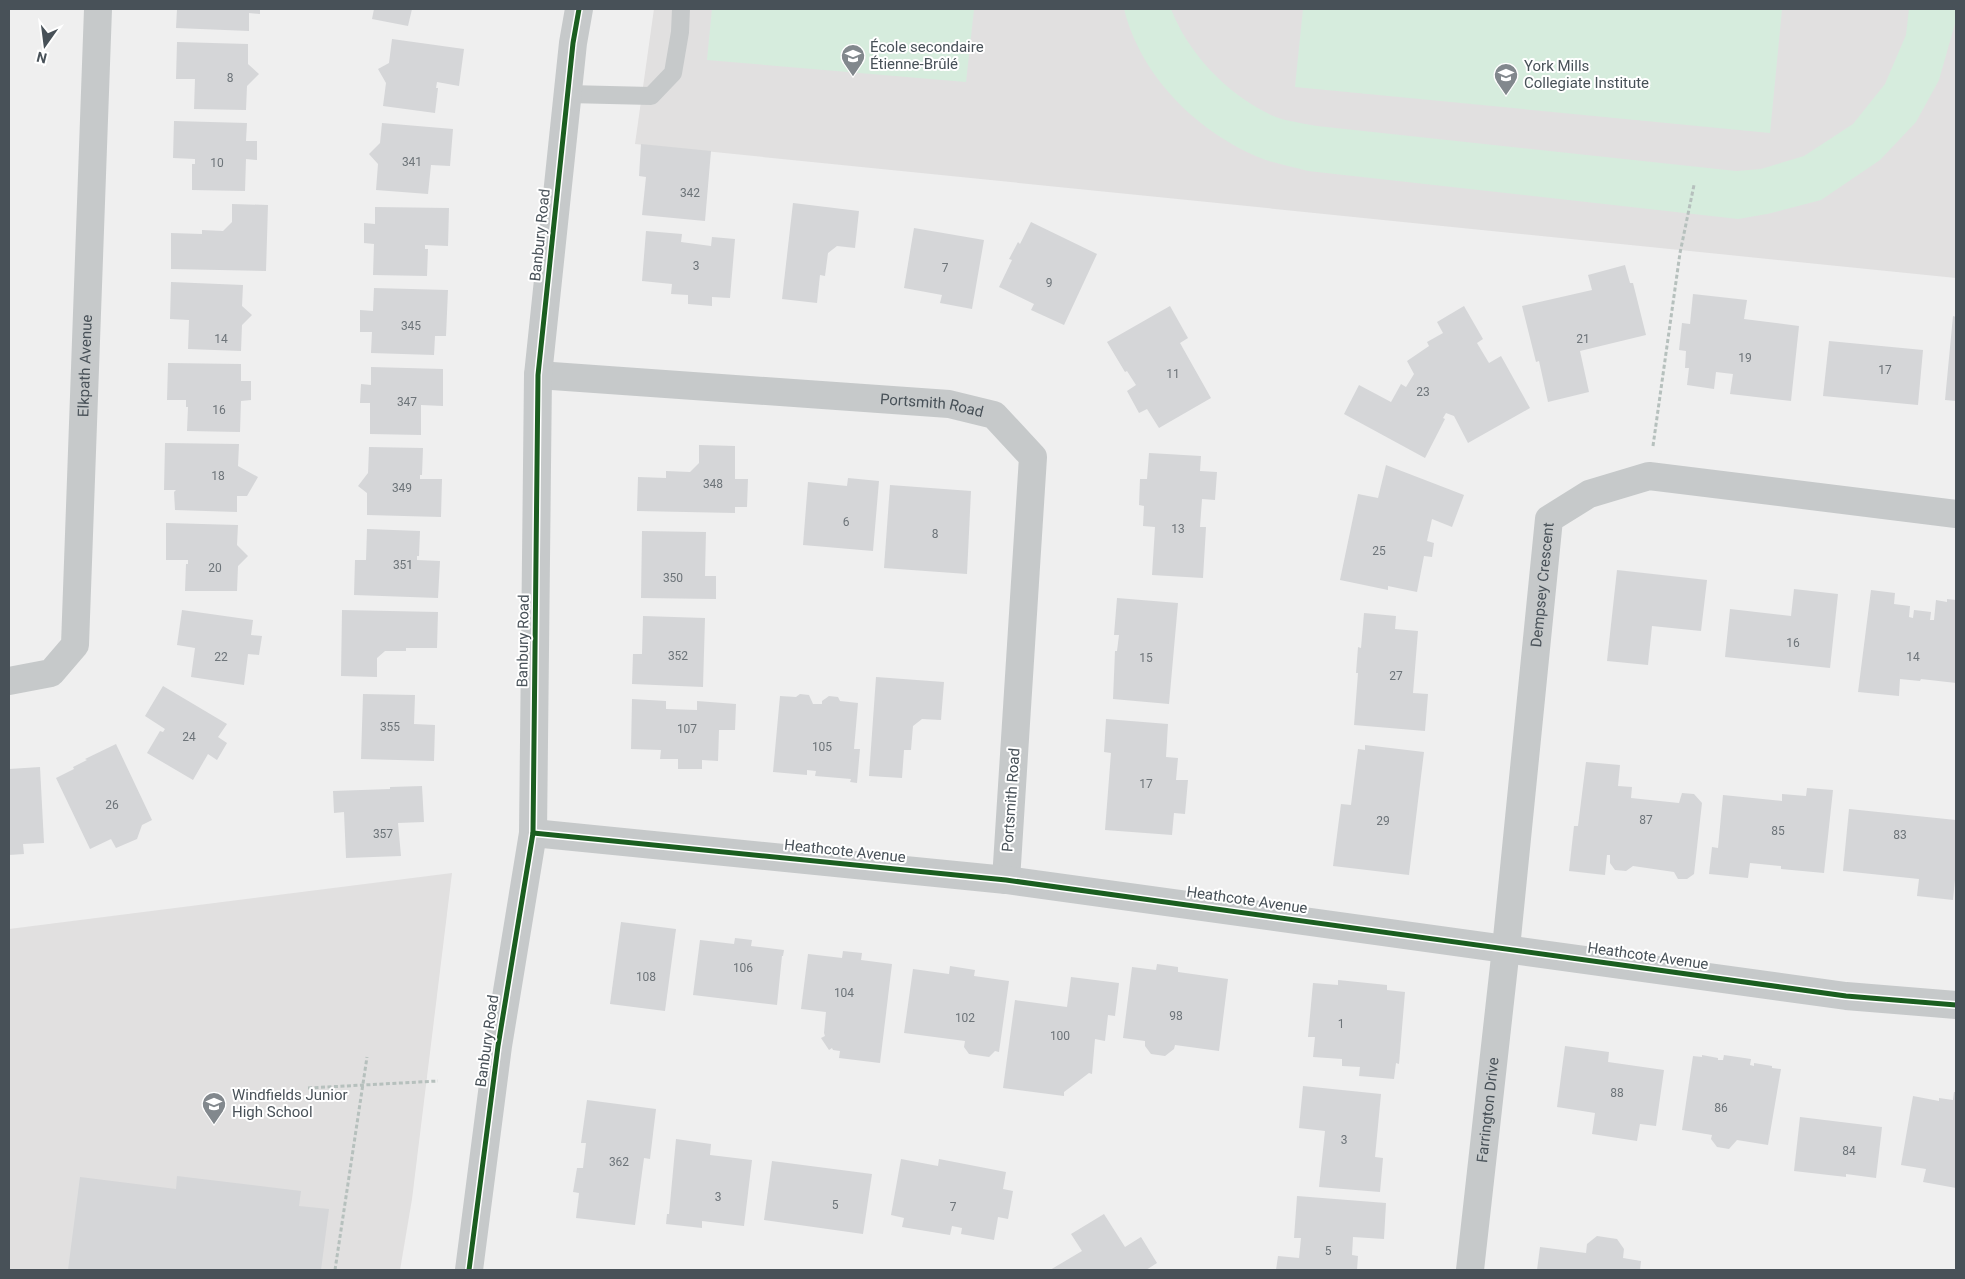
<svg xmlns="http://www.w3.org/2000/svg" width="1965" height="1279" font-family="Roboto,sans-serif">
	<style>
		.education { fill: #e1e0e0 }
		.green { fill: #d6ecdd }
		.building { fill: #d5d6d8 }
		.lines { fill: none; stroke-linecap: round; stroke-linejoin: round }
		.path { stroke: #b6c0bd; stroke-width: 3; stroke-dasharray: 4 2.5; stroke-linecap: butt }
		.service { stroke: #c6c9ca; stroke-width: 18 }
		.minor { stroke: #c6c9ca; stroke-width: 28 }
		.cycleway-casing { stroke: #fff; stroke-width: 8 }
		.cycleway { stroke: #1b5e20; stroke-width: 5 }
		.labels { text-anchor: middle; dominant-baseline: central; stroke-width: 4; stroke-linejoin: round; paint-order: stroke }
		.number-label { font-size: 12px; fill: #6d7479 }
		.poi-label { font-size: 15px; fill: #485158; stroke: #fff; text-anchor: start }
		.street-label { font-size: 15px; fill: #485158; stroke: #fff }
	</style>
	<rect width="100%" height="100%" fill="#efefef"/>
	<!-- education -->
	<g class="education">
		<path d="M654 9H1956V278L635 144Z"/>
		<path d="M452 873 412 1199 400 1270H9V929Z"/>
	</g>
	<!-- green -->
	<g class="green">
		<path d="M712 9H974L966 82 707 60Z"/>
		<path d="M1124 9H1171C1188 53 1226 93 1269 114 1282 121 1302 123 1317 126L1736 171 1761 169 1804 156 1853 124 1885 84 1906 35 1909 9H1956V20L1939 80 1916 122 1880 160 1821 200 1767 214 1738 219 1308 171C1293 167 1277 164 1263 159 1198 133 1141 77 1124 9Z"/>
		<path d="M1303 9H1782L1770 133 1295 87Z"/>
	</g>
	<!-- building -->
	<g class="building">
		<path d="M177 9H260V14L249 13V31L176 28Z"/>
		<path d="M374 9H412L408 26 372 19Z"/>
		<path d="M392 39 464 49 459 86 437 82 436 88H438L435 113 383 106 386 83 378 69 389 63Z"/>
		<path d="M177 42 248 44V64L259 74 247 86 246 110 194 109 195 79H176Z"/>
		<path d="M174 121 247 123 246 141H257V160L246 159 245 191 192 190V164H195V159L173 158Z"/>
		<path d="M382 123 453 129 450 166 431 165 428 194 376 190 378 164 369 154 380 143Z"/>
		<path d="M641 144 711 151 705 221 642 215 646 177 639 176Z"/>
		<path d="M793 203 859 211 855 248 837 246 828 253 825 276 820 275 817 303 782 299Z"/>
		<path d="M232 204 268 205 266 271 171 269V233L202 234V230L223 231 232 222Z"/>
		<path d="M375 207 449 208 448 246 425 245V249H428L427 276 373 275 374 244 364 243V223L375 224Z"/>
		<path d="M1031 222 1097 254 1064 325 1031 310 1034 304 999 287 1012 260 1009 259 1018 242 1020 244Z"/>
		<path d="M914 228 984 240 972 309 940 303 942 295 904 288Z"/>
		<path d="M646 231 682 234 681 242 711 246 712 237 735 239 730 298 712 297V306L688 304V295L671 294 672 284 642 281Z"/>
		<path d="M1625 265 1630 283H1633L1646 335 1580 351 1589 392 1548 402 1539 361 1536 362 1522 306 1592 290 1588 275Z"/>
		<path d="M171 282 243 285 242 306 252 315 242 325 241 351 188 349 189 320 170 319Z"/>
		<path d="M374 288 448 290 446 336H435L434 355 371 353 372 332H360V310L373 311Z"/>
		<path d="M1693 294 1747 300 1744 319 1799 326 1791 401 1730 394 1733 374 1716 372 1714 389 1687 385 1689 368H1685L1686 351 1679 350 1682 323 1690 324Z"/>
		<path d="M1170 306 1188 338 1180 343 1211 398 1159 428 1147 409 1139 413 1127 391 1136 385 1127 371 1125 372 1107 342Z"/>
		<path d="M1464 306 1483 339 1477 343 1489 363 1501 356 1530 408 1468 443 1454 416 1446 413 1443 418 1445 419 1425 458 1344 414 1359 385 1391 402 1401 384 1406 387 1414 374 1407 361 1429 346 1427 342 1443 333 1437 322Z"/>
		<path d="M1953 316 1956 317V401L1945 400Z"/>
		<path d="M1829 341 1923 350 1918 405 1823 396Z"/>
		<path d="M168 363 241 364V381H251V400L241 401 240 432 187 431 188 407H186V400H167Z"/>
		<path d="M371 367 443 369V406L421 405V435L370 434V403H360L361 384 371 385Z"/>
		<path d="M165 443 239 444 238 466 258 477 247 496H237V512L175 510 174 492 176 490H164Z"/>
		<path d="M699 445 735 446V479H748L747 507H735V513L637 511 638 477 666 478V471L690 472 699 463Z"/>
		<path d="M369 447 423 448 422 475H420V479H442L441 517 367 515V493L358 486 368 473Z"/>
		<path d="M1149 453 1201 456 1200 471 1217 472 1215 500 1202 499 1200 527H1206L1203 578 1152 575 1155 527 1143 526 1144 506 1139 505 1140 479H1147Z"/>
		<path d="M1386 465 1464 495 1452 527 1432 519 1427 541 1434 543 1432 557 1424 556 1417 592 1388 586V590L1340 580 1358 494 1378 498Z"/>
		<path d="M848 478 879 481 873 551 803 545 808 482 847 486Z"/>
		<path d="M890 485 971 491 967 574 884 568Z"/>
		<path d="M166 523 238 525 237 545 248 556 238 566 237 591H185L186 564H188V560H166Z"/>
		<path d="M367 529 420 531 419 556H417V560L440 561 438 598 354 595 355 560H366Z"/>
		<path d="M642 531 706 532 705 576H716V599L641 598Z"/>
		<path d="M1617 570 1707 580 1701 631 1652 626 1648 665 1607 661Z"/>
		<path d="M1794 589 1838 594 1830 668 1725 657 1730 609 1791 616Z"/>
		<path d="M1871 590 1895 593 1894 604 1910 606 1909 617 1913 618 1914 610 1931 612 1930 620H1934L1936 600 1947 602V599L1956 600V683L1921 679 1920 681 1900 679 1899 696 1858 692Z"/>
		<path d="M1117 598 1178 603 1169 704 1113 699 1115 651H1117L1119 635H1114Z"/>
		<path d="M182 610 253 620 251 635 262 636 259 655 248 654 244 685 191 677 195 648 177 645Z"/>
		<path d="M342 610 438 612 437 648H406V651H385L377 658V677L341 676Z"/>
		<path d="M1364 613 1396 616 1395 629 1418 631 1413 693 1428 694 1425 731 1354 725 1358 673H1356L1358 647 1361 648Z"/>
		<path d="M643 616 705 618 703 687 632 684 633 654H642Z"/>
		<path d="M876 677 944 682 941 720 922 719 913 726 911 750H904L902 778 869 776Z"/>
		<path d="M163 686 227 724 218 737 227 743 217 760 208 754 193 780 147 753 160 731 163 732 165 729 145 716Z"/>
		<path d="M363 694 415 695 414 724 435 725 434 761 361 759Z"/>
		<path d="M800 694 809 695 813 704H822V701L829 696 838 697 840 701 858 703 854 749H860L857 783 850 782 851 779 815 776 816 771 807 770V775L773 772 780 696 796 697Z"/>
		<path d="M632 699 666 701V709L697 710V701L736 704 735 730H719L718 761 702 760V769H678V759H660L661 750 631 749Z"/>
		<path d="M1106 719 1168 724 1166 757 1178 758 1176 780H1188L1185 814 1174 813 1172 835 1105 830 1111 753 1104 752Z"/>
		<path d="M116 744 152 820 142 825 137 839 116 848 111 839 90 849 56 778 74 769 73 767 87 760 85 759Z"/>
		<path d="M1365 745 1424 752 1409 875 1333 866 1341 804 1351 805 1358 749 1365 750Z"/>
		<path d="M1586 762 1620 765 1618 786 1632 787 1631 798 1679 803 1682 793 1694 794 1702 803 1694 874 1687 879H1678L1674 872 1633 866 1626 871 1615 870 1610 863V855H1607L1605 875 1569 871 1574 826H1578Z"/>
		<path d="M40 767 44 843 23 844 24 854 9 855V769Z"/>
		<path d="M422 786 424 822 398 823 401 856 346 858 344 812 334 813 333 791 390 789V787Z"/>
		<path d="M1807 788 1833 790 1824 873 1781 869V866L1750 863 1748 878 1709 874 1712 847 1718 848 1723 795 1782 801V794L1806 796Z"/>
		<path d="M1849 809 1956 820V870L1953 900 1917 896 1919 879 1843 871Z"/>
		<path d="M621 922 676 929 665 1011 610 1004Z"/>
		<path d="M735 938 752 940 751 946 784 950 783 956H782L777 1005 693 995 700 940 734 944Z"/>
		<path d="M843 951 862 953 861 960 892 964 880 1063 839 1058 840 1051 833 1050 832 1048 829 1050 821 1038 825 1036 824 1033 826 1012 801 1009 808 954 842 958Z"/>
		<path d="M1157 964 1178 967V972L1228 979 1219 1051 1175 1045 1174 1049 1165 1056 1151 1054 1145 1046V1041L1123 1038 1132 967 1156 970Z"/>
		<path d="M950 966 975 970 974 976 1009 981 999 1052 995 1051 989 1057 969 1054 964 1047 965 1041 904 1033 913 969 949 974Z"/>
		<path d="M1071 977 1119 983 1115 1016 1108 1015 1105 1041 1095 1039 1092 1074 1089 1073 1064 1092V1096L1003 1088 1015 1000 1067 1007Z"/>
		<path d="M1338 980 1387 985V990L1405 992 1399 1064 1396 1063 1394 1079 1359 1076 1360 1067 1342 1066V1059L1313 1057 1315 1037H1308L1313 983 1338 985Z"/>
		<path d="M1565 1046 1609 1052 1608 1062 1664 1070 1656 1126 1640 1124 1637 1141 1592 1134 1595 1113 1557 1107Z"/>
		<path d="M1702 1055 1718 1058V1060H1723L1724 1055 1751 1059 1750 1065 1754 1066V1063L1772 1066V1068L1781 1069 1768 1145 1737 1140 1729 1149 1717 1147 1711 1139 1712 1135 1682 1130 1693 1056 1702 1057Z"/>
		<path d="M1303 1086 1381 1094 1375 1157 1383 1158 1380 1192 1319 1187 1325 1131 1299 1128Z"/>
		<path d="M1954 1092H1956V1188L1923 1182 1926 1169 1901 1165 1913 1096 1939 1101V1098L1953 1100Z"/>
		<path d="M587 1100 656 1109 650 1159 644 1158 635 1225 576 1218 579 1193 573 1192 577 1168H583L586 1143H581Z"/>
		<path d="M1800 1117 1882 1127 1876 1178 1846 1174V1177L1794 1171Z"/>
		<path d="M676 1139 711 1144 710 1155 752 1160 744 1226 702 1221V1228L666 1224 667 1214H669Z"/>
		<path d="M901 1159 938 1166 939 1159 1006 1172 1003 1189 1013 1191 1008 1219 998 1217 994 1240 961 1234 962 1228 952 1226 950 1235 902 1227 904 1218 891 1215Z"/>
		<path d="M772 1161 872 1174 863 1234 764 1220Z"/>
		<path d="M177 1176 301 1191 299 1206 329 1209 321 1270H68L80 1177 176 1189Z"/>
		<path d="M1297 1196 1386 1203 1384 1239 1353 1237 1352 1255 1358 1256 1357 1270H1276L1278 1256 1299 1258 1301 1238H1294Z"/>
		<path d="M1104 1214 1125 1247 1141 1237 1157 1263 1146 1270H1050L1082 1251 1071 1234Z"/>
		<path d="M1597 1236 1617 1239 1624 1249 1623 1258 1641 1261 1640 1270H1537L1540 1247 1586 1253 1587 1244Z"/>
	</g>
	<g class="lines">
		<!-- path -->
		<g class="path">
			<path d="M1653 446 1680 253 1694 185"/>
			<path d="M308 1088 438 1081"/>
			<path d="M335 1270 367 1057"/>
		</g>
		<!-- service -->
		<path class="service" d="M568 94 651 96 673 73 680 32 681 9"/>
		<!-- minor -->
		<g class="minor">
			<path id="s1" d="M538 375 949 404 994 415 1033 457 1006 880"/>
			<path id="s2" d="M9 681 51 673 75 645 98 9"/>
			<path d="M533 833 1006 880 1846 996 1956 1005"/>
			<path d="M469 1270 498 1046 533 833 538 375 573 43 579 9"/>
			<path id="s3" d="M1470 1270 1506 948 1549 519 1589 494 1649 476 1956 514"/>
		</g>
		<!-- cycleway casing -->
		<g class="cycleway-casing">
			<g id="cycleway">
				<path d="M533 833 1006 880 1846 996 1956 1005"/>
				<path d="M469 1270 498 1046 533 833 538 375 573 43 579 9"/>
			</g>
		</g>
		<!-- cycleway -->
		<use href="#cycleway" class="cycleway"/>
	</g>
	<!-- icons -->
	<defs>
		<g id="school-pin" transform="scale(1.25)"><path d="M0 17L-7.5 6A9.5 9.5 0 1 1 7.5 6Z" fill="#82888d" stroke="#fff"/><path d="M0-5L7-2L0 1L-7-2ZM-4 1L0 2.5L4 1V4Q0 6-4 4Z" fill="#fff"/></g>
	</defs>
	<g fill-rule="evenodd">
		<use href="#school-pin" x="853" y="56"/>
		<use href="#school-pin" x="1506" y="75"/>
		<use href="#school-pin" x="214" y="1104"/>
	</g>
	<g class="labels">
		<!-- number labels -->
		<g class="number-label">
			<text x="230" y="78">8</text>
			<text x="412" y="162">341</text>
			<text x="217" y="163">10</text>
			<text x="690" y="193">342</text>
			<text x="696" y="266">3</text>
			<text x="945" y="268">7</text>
			<text x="1049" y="283">9</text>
			<text x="411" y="326">345</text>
			<text x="221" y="339">14</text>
			<text x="1583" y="339">21</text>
			<text x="1745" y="358">19</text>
			<text x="1885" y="370">17</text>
			<text x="1173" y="374">11</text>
			<text x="1423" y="392">23</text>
			<text x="407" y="402">347</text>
			<text x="219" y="410">16</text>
			<text x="218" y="476">18</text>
			<text x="713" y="484">348</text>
			<text x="402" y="488">349</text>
			<text x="846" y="522">6</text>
			<text x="1178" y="529">13</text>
			<text x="935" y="534">8</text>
			<text x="1379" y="551">25</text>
			<text x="403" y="565">351</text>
			<text x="215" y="568">20</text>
			<text x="673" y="578">350</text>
			<text x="1793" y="643">16</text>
			<text x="678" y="656">352</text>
			<text x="221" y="657">22</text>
			<text x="1913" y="657">14</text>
			<text x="1146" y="658">15</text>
			<text x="1396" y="676">27</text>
			<text x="390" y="727">355</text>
			<text x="687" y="729">107</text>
			<text x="189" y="737">24</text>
			<text x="822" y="747">105</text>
			<text x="1146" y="784">17</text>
			<text x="112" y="805">26</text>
			<text x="1646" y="820">87</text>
			<text x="1383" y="821">29</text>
			<text x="1778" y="831">85</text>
			<text x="383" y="834">357</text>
			<text x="1900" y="835">83</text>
			<text x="743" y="968">106</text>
			<text x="646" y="977">108</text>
			<text x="844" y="993">104</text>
			<text x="1176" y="1016">98</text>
			<text x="965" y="1018">102</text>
			<text x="1341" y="1024">1</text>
			<text x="1060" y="1036">100</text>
			<text x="1617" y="1093">88</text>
			<text x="1721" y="1108">86</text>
			<text x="1344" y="1140">3</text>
			<text x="1849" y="1151">84</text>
			<text x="619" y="1162">362</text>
			<text x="718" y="1197">3</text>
			<text x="835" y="1205">5</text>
			<text x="953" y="1207">7</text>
			<text x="1328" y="1251">5</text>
		</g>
		<!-- poi labels -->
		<g class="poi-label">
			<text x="870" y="47">École secondaire<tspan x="870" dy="17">Étienne-Brûlé</tspan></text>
			<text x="1524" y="66">York Mills<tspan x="1524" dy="17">Collegiate Institute</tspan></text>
			<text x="232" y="1095">Windfields Junior<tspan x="232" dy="17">High School</tspan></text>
		</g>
		<!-- street labels -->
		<g class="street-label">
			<text transform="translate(540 235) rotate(-84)">Banbury Road</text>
			<text stroke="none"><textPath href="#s2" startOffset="359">Elkpath Avenue</textPath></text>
			<text stroke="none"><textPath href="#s1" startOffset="395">Portsmith Road</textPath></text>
			<text stroke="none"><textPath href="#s3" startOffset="689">Dempsey Crescent</textPath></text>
			<text transform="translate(523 641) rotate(-89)">Banbury Road</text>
			<text transform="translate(1011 800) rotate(-86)">Portsmith Road</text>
			<text transform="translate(845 851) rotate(6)">Heathcote Avenue</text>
			<text transform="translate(1247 900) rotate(8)">Heathcote Avenue</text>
			<text transform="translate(1648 956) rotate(8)">Heathcote Avenue</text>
			<text transform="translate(487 1041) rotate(-82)">Banbury Road</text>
			<text stroke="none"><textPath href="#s3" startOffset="161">Farrington Drive</textPath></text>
		</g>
	</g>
	<!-- border -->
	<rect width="1965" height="1279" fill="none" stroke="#485158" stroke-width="20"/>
	<!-- north arrow -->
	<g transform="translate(45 45) rotate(194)" stroke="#ffffff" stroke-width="4" paint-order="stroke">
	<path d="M0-4L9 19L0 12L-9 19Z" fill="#485158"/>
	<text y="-8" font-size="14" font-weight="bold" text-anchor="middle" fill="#485158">N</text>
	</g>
</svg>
